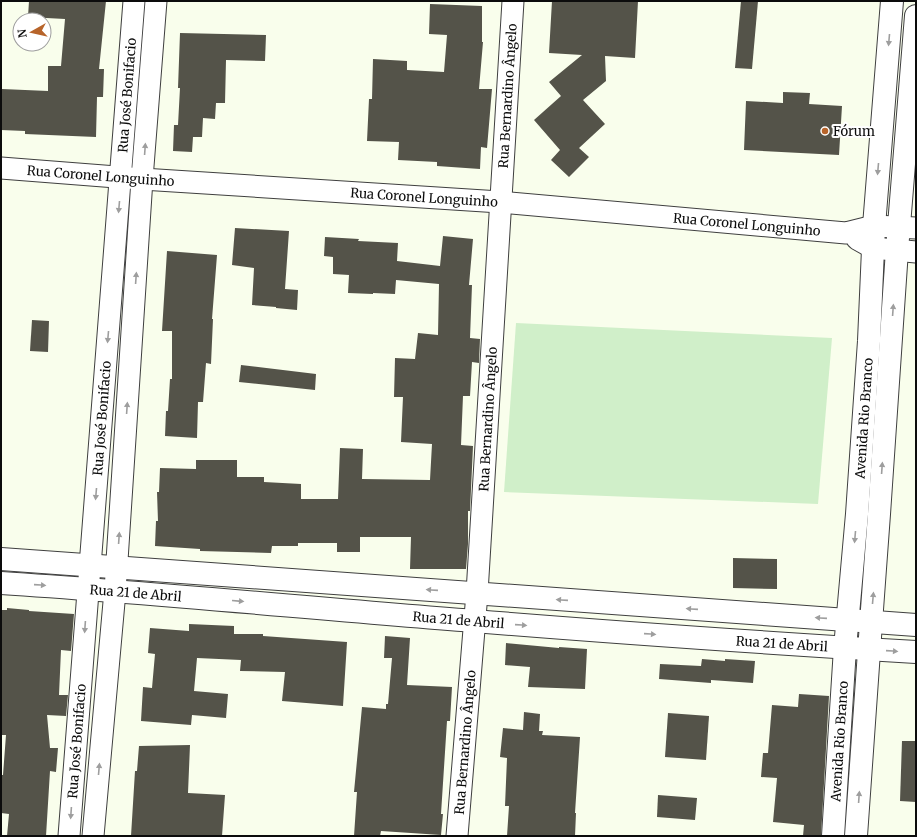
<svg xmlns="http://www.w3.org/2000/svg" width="917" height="837" font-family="Merriweather,serif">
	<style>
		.pitch { fill: #d0efc9 }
		.building { fill: #545349 }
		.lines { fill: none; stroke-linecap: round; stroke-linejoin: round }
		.minor-casing { stroke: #3f3f3f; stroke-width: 23 }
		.tertiary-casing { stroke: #3f3f3f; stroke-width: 24 }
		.minor { stroke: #fff; stroke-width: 21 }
		.tertiary { stroke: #fff; stroke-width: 22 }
		.oneway { fill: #9e9e9e }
		.poi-dot { fill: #b7642a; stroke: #fff; stroke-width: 1.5 }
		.labels { text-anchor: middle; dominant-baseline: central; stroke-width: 4; stroke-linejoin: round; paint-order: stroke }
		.street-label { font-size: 13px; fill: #0c0c0c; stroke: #fff }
		.poi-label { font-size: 13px; fill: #0c0c0c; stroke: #fff; text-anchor: start }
	</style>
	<rect width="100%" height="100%" fill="#f9feec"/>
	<!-- pitch -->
	<path class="pitch" d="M516 323 832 338 818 504 504 492Z"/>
	<!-- building -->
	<g class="building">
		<path d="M29 1H106L99 69H104L103 97H97L96 137 25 134V131L1 130 2 89 48 91V66H61L65 19 28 17Z"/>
		<path d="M552 1H638L635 58 605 56 606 81 583 100 605 124 579 148 589 157 569 177 551 160 560 150 534 120 561 96 549 82 582 55 549 53Z"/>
		<path d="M741 1H758L752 69 735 68Z"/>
		<path d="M430 4 482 6V42H483L479 89H492L487 148 481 147 480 169 437 166V162L398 160 399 142 367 141 369 99H372L373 59 407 61V70L444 72 447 35 429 34Z"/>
		<path d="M180 33 266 35 265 61 226 60 225 103H216L215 119 203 118 202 137H193L192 152 173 151 174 125H178L180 88H178Z"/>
		<path d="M783 92 810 93 809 104 842 106 839 155 744 150 746 101 783 103Z"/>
		<path d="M235 228 289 231 285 289 298 290 297 310 276 308V307L252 305 254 268 232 265Z"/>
		<path d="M443 236 473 239 469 285H472L470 338 480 339 479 363 472 362 470 396H463L461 445 473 446 470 511H468V544L466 569H410L411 537H360V552H337V543H298V546H272L271 553 200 551V549L155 546 156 521H158L157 492H159L160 468 196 469V460H237V477H264V482L301 484V499H338L340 448 363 449 362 479 430 480 432 444 401 442 403 397H394L395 358 415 359 418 333 438 335 439 284 396 280 395 294 373 293V294L348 293 349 275 333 274V257L324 256 325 237 359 239 358 241 398 243 397 261 440 266Z"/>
		<path d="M167 251 217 255 212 319H213L211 364 206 363 203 402H198L197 438 165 436 166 411H168L170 379H172V331H162Z"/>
		<path d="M32 320 49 321 48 352 30 351Z"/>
		<path d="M241 365 316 374 315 390 239 382Z"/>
		<path d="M733 558 777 559V589L733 588Z"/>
		<path d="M7 608 29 610V611L74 614 71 651 61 650 59 695H68L66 716 47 715 50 748H58L56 772 50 771 46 836H7L9 814 1 813V775H3L6 735H1V610H7Z"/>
		<path d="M189 624 234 626V634H263V636L347 642 343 706 282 701 285 672 240 671 241 660 197 658 194 691 228 694 226 718 192 715 191 725 141 721 143 687 152 688 155 654 148 653 150 628 189 631Z"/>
		<path d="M385 636 410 638 407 685 452 687 450 721H447L441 814H443L441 835 381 831 380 836H354L357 792H354L362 707 386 709V704H388L392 658H384Z"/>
		<path d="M506 643 559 648V647L587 649 585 689 528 687 530 667 505 665Z"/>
		<path d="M702 659 725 661V659L755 661 753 683 711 680V683L659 679 660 664 701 666Z"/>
		<path d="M799 694 829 696 821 836H803L804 825 773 822 777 778 761 777 763 753H768L772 705 798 707Z"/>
		<path d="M524 712 540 714 539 731H543L542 735 580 737 575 813H576L575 836H507L509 806H505L507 758 500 757 503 728 523 730Z"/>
		<path d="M668 713 709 716 706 760 665 757Z"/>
		<path d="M902 741H916V802L900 801Z"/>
		<path d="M190 745 188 793 225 795 222 836H131L135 771H137L139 746Z"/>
		<path d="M658 795 697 798 695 820 657 817Z"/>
	</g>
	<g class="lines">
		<!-- minor casing -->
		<g class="minor-casing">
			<g id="minor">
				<path id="s1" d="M1 168 142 179 500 202 846 233 874 226 916 228"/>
				<path d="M857 239 873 248 916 252"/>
				<path id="s2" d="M69 836 134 1"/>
				<path d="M93 836 115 591 142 179 156 1"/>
				<path id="s3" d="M457 836 477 593 513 1"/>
			</g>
		</g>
		<!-- tertiary casing -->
		<g class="tertiary-casing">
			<g id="tertiary">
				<path d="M1 559 916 625"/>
				<path id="s4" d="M1 583C159 593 317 609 474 621 621 633 769 643 916 652"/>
				<path id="s5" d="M833 836 845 648 857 514 869 341 874 226 892 1"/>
				<path d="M856 836 871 623 879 514 897 250 916 16"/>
			</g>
		</g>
		<!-- minor -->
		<use href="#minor" class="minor"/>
		<!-- tertiary -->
		<use href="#tertiary" class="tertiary"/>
	</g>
	<!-- one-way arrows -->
	<defs><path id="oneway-solid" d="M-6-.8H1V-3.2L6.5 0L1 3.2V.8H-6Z"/></defs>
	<g class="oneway">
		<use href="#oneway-solid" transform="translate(889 40) rotate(95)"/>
		<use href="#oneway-solid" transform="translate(145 149) rotate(-86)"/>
		<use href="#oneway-solid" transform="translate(878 169) rotate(95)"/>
		<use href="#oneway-solid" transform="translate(119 207) rotate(95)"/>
		<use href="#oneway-solid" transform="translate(136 278) rotate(-86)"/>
		<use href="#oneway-solid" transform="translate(893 310) rotate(-86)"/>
		<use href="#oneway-solid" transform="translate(108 337) rotate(95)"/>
		<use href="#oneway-solid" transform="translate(127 408) rotate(-86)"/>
		<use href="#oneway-solid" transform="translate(882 468) rotate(-86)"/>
		<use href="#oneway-solid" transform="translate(96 494) rotate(95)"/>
		<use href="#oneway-solid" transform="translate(855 537) rotate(95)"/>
		<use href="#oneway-solid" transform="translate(119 538) rotate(-86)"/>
		<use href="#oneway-solid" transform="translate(40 585) rotate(4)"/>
		<use href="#oneway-solid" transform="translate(432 590) rotate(-176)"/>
		<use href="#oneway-solid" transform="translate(873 598) rotate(-85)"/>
		<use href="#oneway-solid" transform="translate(562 600) rotate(-176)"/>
		<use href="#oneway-solid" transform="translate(238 601) rotate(5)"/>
		<use href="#oneway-solid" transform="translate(692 609) rotate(-176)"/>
		<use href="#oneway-solid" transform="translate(821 618) rotate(-176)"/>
		<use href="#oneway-solid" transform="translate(521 625) rotate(4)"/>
		<use href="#oneway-solid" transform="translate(85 627) rotate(94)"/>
		<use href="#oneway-solid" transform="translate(650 634) rotate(4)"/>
		<use href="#oneway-solid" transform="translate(892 651) rotate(4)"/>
		<use href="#oneway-solid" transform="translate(99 769) rotate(-85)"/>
		<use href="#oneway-solid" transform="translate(859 797) rotate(-86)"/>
		<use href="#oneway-solid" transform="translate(71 813) rotate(94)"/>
	</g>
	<!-- markers -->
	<circle class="poi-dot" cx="825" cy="131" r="4"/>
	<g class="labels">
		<!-- street labels -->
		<g class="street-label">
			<text stroke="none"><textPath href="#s3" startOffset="742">Rua Bernardino Ângelo</textPath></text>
			<text stroke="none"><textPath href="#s2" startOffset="743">Rua José Bonifacio</textPath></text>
			<text stroke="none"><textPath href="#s1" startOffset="100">Rua Coronel Longuinho</textPath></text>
			<text stroke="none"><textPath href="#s1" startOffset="424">Rua Coronel Longuinho</textPath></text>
			<text stroke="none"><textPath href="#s1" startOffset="748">Rua Coronel Longuinho</textPath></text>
			<text stroke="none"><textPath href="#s2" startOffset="419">Rua José Bonifacio</textPath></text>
			<text stroke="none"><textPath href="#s3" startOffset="418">Rua Bernardino Ângelo</textPath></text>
			<text stroke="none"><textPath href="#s5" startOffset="419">Avenida Rio Branco</textPath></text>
			<text stroke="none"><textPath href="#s4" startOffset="135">Rua 21 de Abril</textPath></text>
			<text stroke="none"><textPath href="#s4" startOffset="459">Rua 21 de Abril</textPath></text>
			<text stroke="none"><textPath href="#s4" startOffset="783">Rua 21 de Abril</textPath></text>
			<text stroke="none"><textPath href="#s2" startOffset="95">Rua José Bonifacio</textPath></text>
			<text stroke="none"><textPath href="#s3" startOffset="94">Rua Bernardino Ângelo</textPath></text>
			<text stroke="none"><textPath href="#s5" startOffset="95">Avenida Rio Branco</textPath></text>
		</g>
		<!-- poi labels -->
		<g class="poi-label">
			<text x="833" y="131">Fórum</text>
		</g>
	</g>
	<!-- border -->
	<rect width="917" height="837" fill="none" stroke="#0c0c0c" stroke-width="4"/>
	<!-- north arrow -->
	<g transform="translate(32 32) rotate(262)"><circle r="19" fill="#ffffff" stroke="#9e9e9e"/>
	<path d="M0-3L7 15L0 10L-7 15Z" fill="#b7642a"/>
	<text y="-6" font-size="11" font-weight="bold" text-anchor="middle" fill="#0c0c0c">N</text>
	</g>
</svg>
